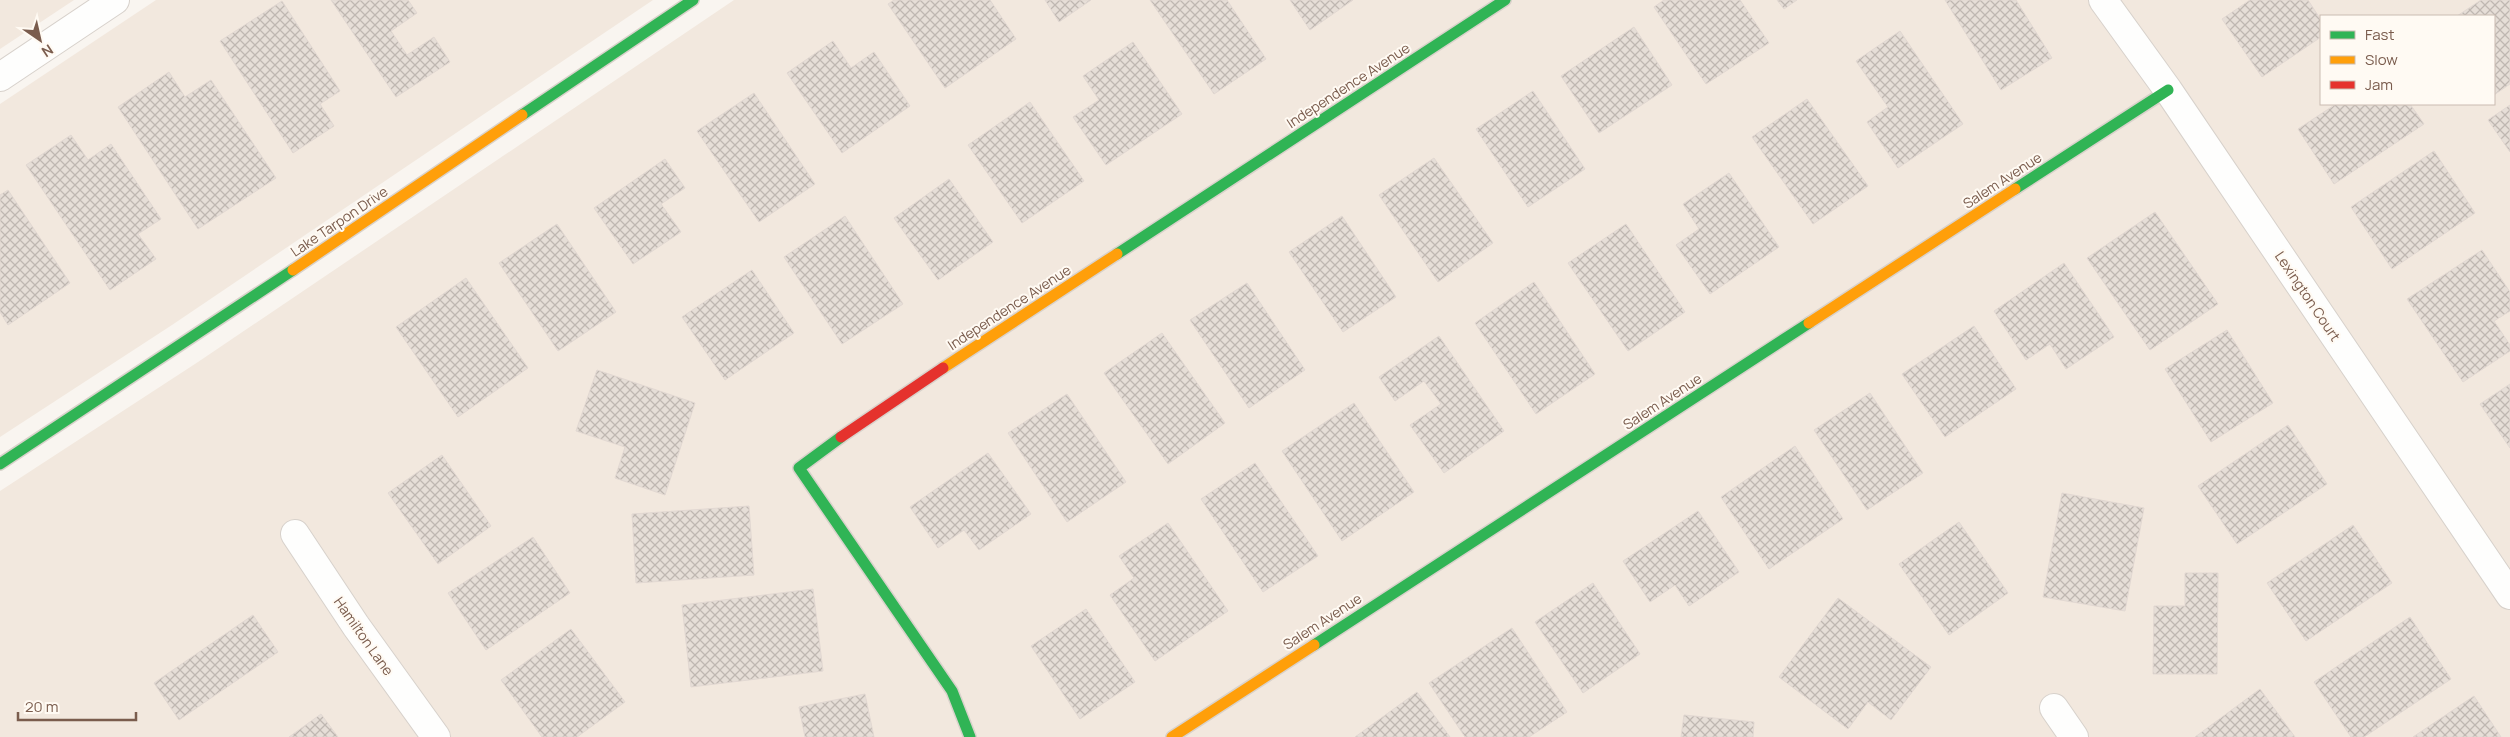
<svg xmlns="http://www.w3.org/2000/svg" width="2510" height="737" font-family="Manrope,sans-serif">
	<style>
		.residential { fill: #f2e8de; fill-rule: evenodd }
		.building { fill: url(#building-cross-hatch); stroke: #e2d8d2 }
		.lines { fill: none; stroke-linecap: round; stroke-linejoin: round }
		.street-casing { stroke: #d7d1cb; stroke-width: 30 }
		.fast-casing { stroke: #d9d2cb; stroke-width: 14 }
		.slow-casing { stroke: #d9d2cb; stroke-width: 14 }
		.jam-casing { stroke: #d9d2cb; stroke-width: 14 }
		.street { stroke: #fefefd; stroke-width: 28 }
		.fast { stroke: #30b455; stroke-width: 11 }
		.slow { stroke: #ff9f0a; stroke-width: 11 }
		.jam { stroke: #e5322d; stroke-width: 11 }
		.labels { text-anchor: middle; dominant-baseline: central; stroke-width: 4; stroke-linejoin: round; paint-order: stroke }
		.street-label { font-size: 14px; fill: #7a5c4d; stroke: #fffaf3 }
	</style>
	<defs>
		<pattern id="building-cross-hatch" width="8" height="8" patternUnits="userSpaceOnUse" patternTransform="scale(1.25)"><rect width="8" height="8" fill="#e6ded7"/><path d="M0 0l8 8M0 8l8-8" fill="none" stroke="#bfb7b1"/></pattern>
	</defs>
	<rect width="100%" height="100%" fill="#f9f5f0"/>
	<!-- residential -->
	<g class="residential">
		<path d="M0 0H74L0 49Z"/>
		<path d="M156 0H653L172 325 0 437V104Z"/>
		<path d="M734 0H2510V737H0V491L198 362ZM2321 16H2494V104H2321Z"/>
	</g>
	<!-- building -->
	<g class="building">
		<path d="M331 0H408L417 13 391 31 407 55 434 37 450 62 396 97Z"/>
		<path d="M894 0H990L1016 39 945 88 888 4Z"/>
		<path d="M1045 0H1091L1059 22Z"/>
		<path d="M1150 0H1227L1266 59 1214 94Z"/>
		<path d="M1290 0H1353L1310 30Z"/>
		<path d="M1664 0H1740L1769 43 1706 84 1654 7Z"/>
		<path d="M1777 0H1797L1784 9Z"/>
		<path d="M1945 0H2016L2052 58 2001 90Z"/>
		<path d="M2250 0H2308L2321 20V37L2262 77 2222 19Z"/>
		<path d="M2481 0H2510V84L2494 95V16H2457Z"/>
		<path d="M282 1 340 91 320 104 334 126 293 153 220 41Z"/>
		<path d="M1634 27 1672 85 1599 133 1561 76Z"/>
		<path d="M1900 31 1963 124 1898 168 1867 122 1888 107 1856 61Z"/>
		<path d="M833 41 851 68 874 52 910 106 842 153 787 73Z"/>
		<path d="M1133 42 1182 114 1106 165 1073 117 1099 100 1083 76Z"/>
		<path d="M169 72 185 97 211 80 276 178 198 229 118 107Z"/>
		<path d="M1533 91 1585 169 1528 207 1476 129Z"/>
		<path d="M754 93 815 184 759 222 697 131Z"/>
		<path d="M1807 99 1868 186 1813 224 1752 137Z"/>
		<path d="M1030 102 1084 181 1022 223 968 145Z"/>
		<path d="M2336 104H2410L2424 124 2334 184 2298 129Z"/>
		<path d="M2510 105V152L2488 120Z"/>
		<path d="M71 135 88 160 111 144 161 219 138 234 156 259 110 290 26 165Z"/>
		<path d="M2434 151 2475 213 2392 269 2351 207Z"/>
		<path d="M1434 158 1493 243 1438 282 1379 195Z"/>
		<path d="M665 159 685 188 661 204 681 232 633 264 594 208Z"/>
		<path d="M1729 173 1779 247 1710 294 1676 245 1699 229 1683 204Z"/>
		<path d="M949 179 993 242 938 280 894 218Z"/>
		<path d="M8 190 70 283 8 325 0 312V195Z"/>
		<path d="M2155 212 2218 304 2150 350 2087 258Z"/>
		<path d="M845 216 903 304 842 344 784 257Z"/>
		<path d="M1342 216 1396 297 1343 332 1289 252Z"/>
		<path d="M557 224 616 312 558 351 499 263Z"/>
		<path d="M1626 224 1685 312 1628 351 1568 263Z"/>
		<path d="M2482 250 2510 292V311L2494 321 2510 345V351L2463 382 2407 299Z"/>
		<path d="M2064 263 2114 337 2066 369 2050 344 2026 360 1994 311Z"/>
		<path d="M752 270 794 333 725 380 682 317Z"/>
		<path d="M466 278 528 368 458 417 396 327Z"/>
		<path d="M1534 282 1595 374 1536 414 1475 323Z"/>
		<path d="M1247 283 1305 370 1249 408 1190 320Z"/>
		<path d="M1974 326 2016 389 1945 437 1902 374Z"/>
		<path d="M2227 330 2273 403 2211 442 2165 369Z"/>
		<path d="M1162 333 1225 423 1168 464 1104 373Z"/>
		<path d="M1439 336 1504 431 1444 473 1410 425 1441 404 1424 381 1395 401 1379 377Z"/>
		<path d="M597 370 695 403 665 495 615 478 625 447 576 431Z"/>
		<path d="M2510 384V448L2480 404Z"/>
		<path d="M1870 393 1923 473 1867 510 1814 430Z"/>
		<path d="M1067 394 1126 482 1067 522 1008 433Z"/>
		<path d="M1354 403 1414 492 1342 541 1282 451Z"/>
		<path d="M2288 425 2327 484 2237 544 2198 486Z"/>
		<path d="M1795 446 1843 519 1769 569 1721 497Z"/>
		<path d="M988 453 1031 514 979 550 964 530 938 548 910 507Z"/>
		<path d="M442 455 491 526 438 564 388 493Z"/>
		<path d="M1255 463 1318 556 1263 592 1201 499Z"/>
		<path d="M2062 493 2144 508 2125 611 2043 597Z"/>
		<path d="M749 506 754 575 636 583 632 514Z"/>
		<path d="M1698 511 1739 572 1689 606 1675 585 1650 602 1623 561Z"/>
		<path d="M1959 522 2008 593 1949 635 1899 564Z"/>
		<path d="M1168 523 1228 611 1155 661 1110 595 1134 578 1119 556Z"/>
		<path d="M2353 525 2392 583 2306 641 2267 583Z"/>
		<path d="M533 537 570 593 486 650 448 593Z"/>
		<path d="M2185 573H2218L2217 674H2153L2154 606H2185Z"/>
		<path d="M1593 583 1640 654 1583 693 1535 622Z"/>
		<path d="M813 589 823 671 691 687 682 605Z"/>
		<path d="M1838 598 1931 667 1891 720 1868 702 1848 729 1779 677Z"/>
		<path d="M1086 609 1135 682 1080 719 1031 646Z"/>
		<path d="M253 615 278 652 179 720 154 683Z"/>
		<path d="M2410 617 2451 679 2364 737H2351L2314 682Z"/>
		<path d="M1512 628 1567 712 1529 737H1465L1429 683Z"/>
		<path d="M571 629 625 702 577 737H542L501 680Z"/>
		<path d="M2260 689 2295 737H2195Z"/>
		<path d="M1417 692 1450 737H1355Z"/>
		<path d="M865 694 874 737H805L799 707Z"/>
		<path d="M2474 696 2501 737H2413Z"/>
		<path d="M321 714 338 737H289Z"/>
		<path d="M1684 715 1754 722 1753 737H1681Z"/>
	</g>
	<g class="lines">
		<!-- street casing -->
		<g class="street-casing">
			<g id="street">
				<path d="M2103 0 2168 90 2510 595"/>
				<path d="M0 77 115 0"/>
				<path d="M295 534 356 626 436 737"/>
				<path d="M2054 708 2074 737"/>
			</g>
		</g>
		<!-- fast casing -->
		<g class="fast-casing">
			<g id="fast">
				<path d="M522 115 693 0"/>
				<path d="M2015 189 2168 90"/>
				<path d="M1117 254 1505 0"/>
				<path d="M841 437 799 468 952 691 970 737"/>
				<path d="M0 464 293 270"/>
				<path d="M1314 645 1809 323"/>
			</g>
		</g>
		<!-- slow casing -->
		<g class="slow-casing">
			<g id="slow">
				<path d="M293 270 522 115"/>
				<path d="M1809 323 2015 189"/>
				<path d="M943 368 1117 254"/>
				<path d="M1172 737 1314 645"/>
			</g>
		</g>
		<!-- jam casing -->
		<g class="jam-casing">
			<path id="jam" d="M841 437 943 368"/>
		</g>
		<!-- street -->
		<use href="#street" class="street"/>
		<!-- fast -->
		<use href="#fast" class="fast"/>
		<!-- slow -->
		<use href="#slow" class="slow"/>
		<!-- jam -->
		<use href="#jam" class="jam"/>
	</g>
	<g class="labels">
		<!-- street labels -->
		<g class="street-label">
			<text transform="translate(1348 85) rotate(-33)">Independence Avenue</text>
			<text transform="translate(2002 180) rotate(-33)">Salem Avenue</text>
			<text transform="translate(339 221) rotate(-34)">Lake Tarpon Drive</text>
			<text transform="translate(2308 296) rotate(56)">Lexington Court</text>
			<text transform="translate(1009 307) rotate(-33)">Independence Avenue</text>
			<text transform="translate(1662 401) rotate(-33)">Salem Avenue</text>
			<text transform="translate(1322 621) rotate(-33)">Salem Avenue</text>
			<text transform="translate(364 636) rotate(55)">Hamilton Lane</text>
		</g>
	</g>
	<!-- legend -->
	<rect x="2320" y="15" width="175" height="90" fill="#fffaf3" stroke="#cabbb1"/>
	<rect x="2330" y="31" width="25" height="8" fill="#30b455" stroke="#cabbb1"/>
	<text x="2365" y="40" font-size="15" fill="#7a5c4d">Fast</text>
	<rect x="2330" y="56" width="25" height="8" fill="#ff9f0a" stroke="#cabbb1"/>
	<text x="2365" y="65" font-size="15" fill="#7a5c4d">Slow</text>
	<rect x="2330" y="81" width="25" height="8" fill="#e5322d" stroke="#cabbb1"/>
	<text x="2365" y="90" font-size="15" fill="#7a5c4d">Jam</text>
	<!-- north arrow -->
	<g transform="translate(40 40) rotate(146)" stroke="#fffaf3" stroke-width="4" paint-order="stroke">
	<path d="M0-4L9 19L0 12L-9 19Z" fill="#7a5c4d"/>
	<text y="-8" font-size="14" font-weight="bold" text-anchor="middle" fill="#7a5c4d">N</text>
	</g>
	<!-- scale -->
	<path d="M18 712v8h118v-8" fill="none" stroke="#7a5c4d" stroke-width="2.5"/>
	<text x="25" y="712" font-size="15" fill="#7a5c4d" stroke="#fffaf3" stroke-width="4" paint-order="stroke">20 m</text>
</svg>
